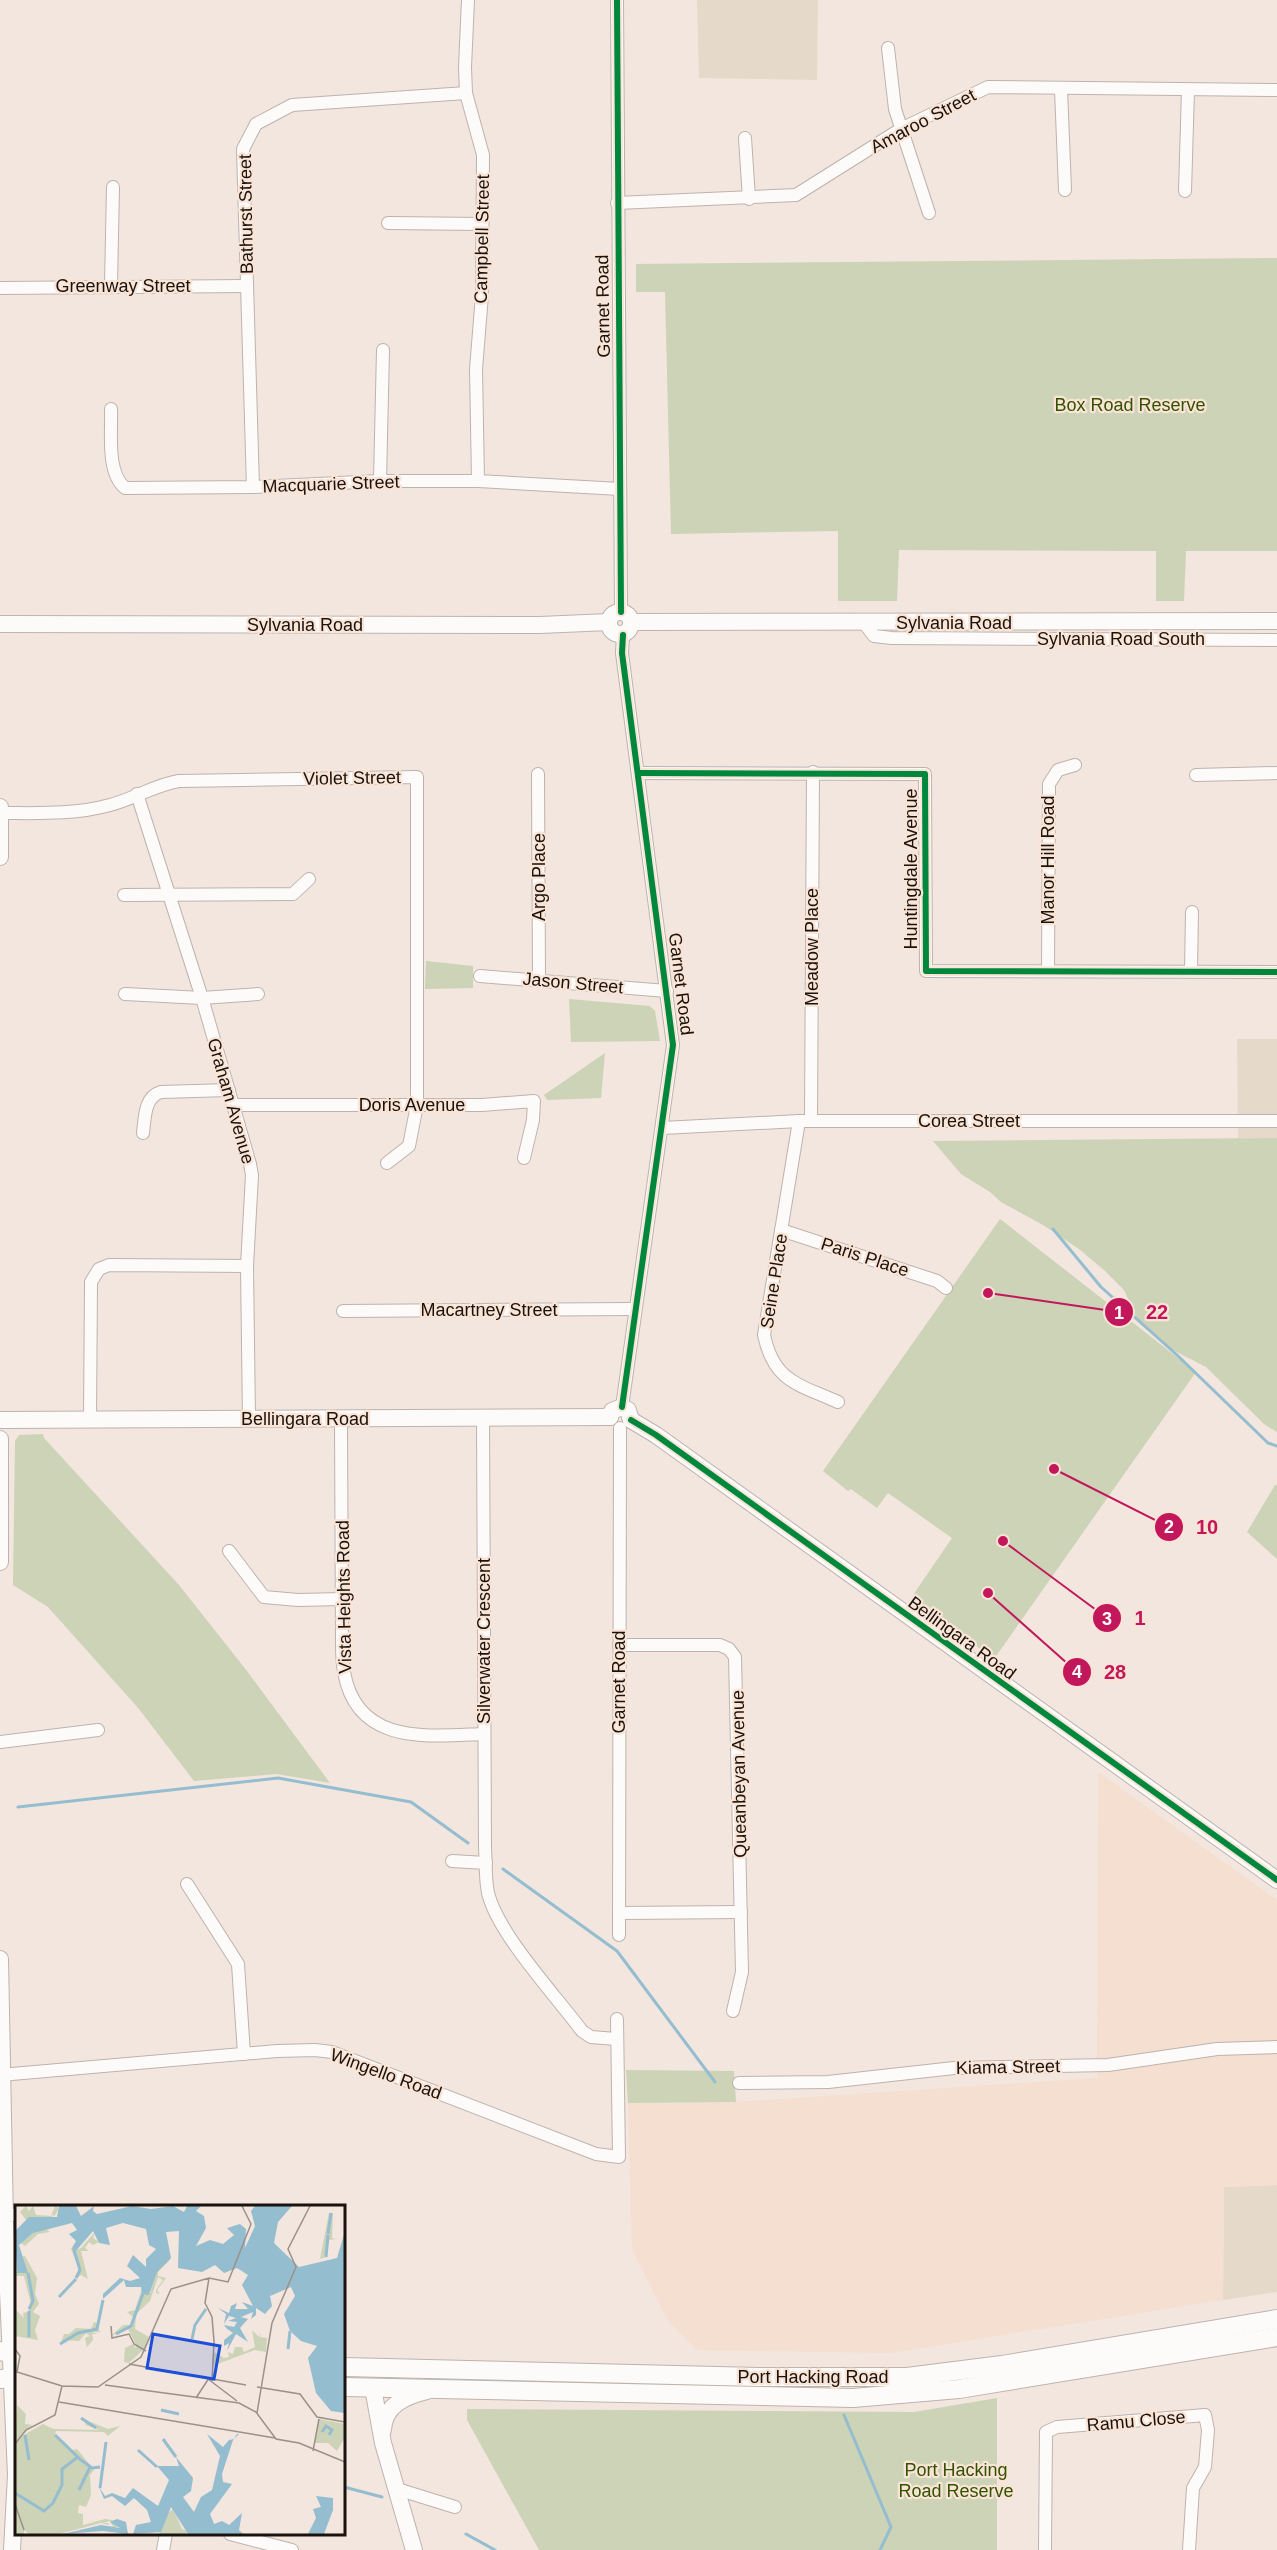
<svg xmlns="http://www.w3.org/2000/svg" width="1277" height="2550" font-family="Helvetica,sans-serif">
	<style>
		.commercial { fill: #e5d9ca }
		.built { fill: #f4dfd1 }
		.green { fill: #ccd3b6 }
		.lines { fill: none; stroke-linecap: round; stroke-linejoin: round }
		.stream { stroke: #95bdd0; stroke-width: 3 }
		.street-casing { stroke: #bdb3ae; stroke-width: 14 }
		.secondary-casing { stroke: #bdb3ae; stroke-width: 18 }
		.primary-casing { stroke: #bdb3ae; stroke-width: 20 }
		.street { stroke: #fdfbfa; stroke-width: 12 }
		.secondary { stroke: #fdfbfa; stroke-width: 16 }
		.primary { stroke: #fdfbfa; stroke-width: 18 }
		.cycleway-casing { stroke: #fae4d6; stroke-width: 10 }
		.cycleway { stroke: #00873e; stroke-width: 6 }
		.labels { text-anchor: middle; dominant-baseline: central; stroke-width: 4.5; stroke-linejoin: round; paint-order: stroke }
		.street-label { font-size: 18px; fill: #19120d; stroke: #fae4d6 }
		.park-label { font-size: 18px; fill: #325200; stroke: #fae4d6 }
		.inset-river { fill: none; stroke: #95bdd0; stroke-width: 3 }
		.inset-road { fill: none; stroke: #9b918a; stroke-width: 1.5 }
		.view { fill: #1d4ed8; fill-opacity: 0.15; stroke: #1d4ed8; stroke-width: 3 }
		.inset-edge { fill: none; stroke: #19120d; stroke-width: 3 }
		.leader { fill: none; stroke: #c2185b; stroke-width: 2 }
		.callout-dot { fill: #c2185b; stroke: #fae4d6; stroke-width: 2 }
		.mark-label { font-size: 18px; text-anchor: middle; font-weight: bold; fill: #fff }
		.callout-label { font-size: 20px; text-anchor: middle; font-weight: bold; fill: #c2185b; stroke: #fae4d6; stroke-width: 4.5; stroke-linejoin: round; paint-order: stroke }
	</style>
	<rect width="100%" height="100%" fill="#f2e6de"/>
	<!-- commercial -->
	<g class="commercial">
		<path d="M697 0H818L817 80 699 78Z"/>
		<path d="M1237 1039H1277V1138H1238Z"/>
		<path d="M1277 2185V2292L1223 2300 1224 2187Z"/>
	</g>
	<!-- built -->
	<path class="built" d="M1098 1772 1277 1900V2185L1224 2187 1223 2300 890 2353 697 2350 668 2321 632 2249 628 2103 736 2102 1097 2078Z"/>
	<!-- green -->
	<g class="green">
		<path d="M1277 258V551H1186L1184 601H1156V551L899 550 897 601H838V531L671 534 665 292H636V264Z"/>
		<path d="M426 961 473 966V988L425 989Z"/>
		<path d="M569 999 650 1006 655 1011 660 1041 571 1042Z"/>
		<path d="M605 1053 601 1098 547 1100 544 1095Z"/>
		<path d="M1277 1138V1432L1264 1424 1206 1367 1169 1348 1139 1323 1124 1290 1105 1271 1079 1249 1043 1225 1001 1202 990 1192 961 1174 933 1141Z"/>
		<path d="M1000 1219 1196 1372 994 1659 911 1598 952 1538 888 1493 877 1508 851 1489 848 1491 823 1471Z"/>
		<path d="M43 1434 44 1438 179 1585 247 1671 330 1783 276 1774 194 1781 139 1709 48 1607 13 1585 15 1441 19 1435Z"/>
		<path d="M1275 1485H1277V1559L1247 1532Z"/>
		<path d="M626 2070 734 2071 736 2102 628 2103Z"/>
		<path d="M997 2398V2550H539L467 2420V2409L914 2412Z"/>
	</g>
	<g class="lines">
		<!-- stream -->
		<g class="stream">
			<path d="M1053 1229 1101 1287 1177 1355 1268 1443 1277 1446"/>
			<path d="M18 1807 278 1778 411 1802 468 1843"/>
			<path d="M503 1869 617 1951 715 2082"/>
			<path d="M844 2415 891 2527 880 2550"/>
			<path d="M344 2487 382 2497"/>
			<path d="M466 2534 495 2550"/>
		</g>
		<!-- street casing -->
		<g class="street-casing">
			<g id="street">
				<path d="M468 0 465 67 466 93 483 155 482 295 476 369 478 481"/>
				<path d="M617 0 621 612"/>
				<path d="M888 48 895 109 929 213"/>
				<path d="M1061 89 1065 190"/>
				<path d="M745 138 749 199"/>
				<path d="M1185 191 1188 90"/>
				<path d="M617 203 796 195 901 129 988 87 1277 90"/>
				<path d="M388 223 482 224"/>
				<path d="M111 285 113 187"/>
				<path d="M0 288 247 286"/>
				<path d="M111 409C112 432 106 472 125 488L253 487 380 481H478L620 489"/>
				<path d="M380 481 383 350"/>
				<path d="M253 487 243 149 256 124 292 105 466 93"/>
				<path d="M864 623 874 636 892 638 1277 640"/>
				<path d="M639 773 925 774 926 971 1277 972"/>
				<path d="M538 774 539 979"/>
				<path d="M1196 775 1277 773"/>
				<path d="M137 794 202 998 250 1164 252 1175 247 1266 249 1419"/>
				<path d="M0 813C37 813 74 815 110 805 134 799 154 785 179 781L417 777V1105L409 1146 387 1163"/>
				<path d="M124 895 293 894 309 879"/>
				<path d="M1048 971 1049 784 1058 770 1075 765"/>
				<path d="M1191 971 1192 912"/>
				<path d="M480 976 667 991"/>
				<path d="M125 994 202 998 258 994"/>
				<path d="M233 1105H482L534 1101 533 1120 524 1158"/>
				<path d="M799 1121 764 1335C774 1382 798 1384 838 1402"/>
				<path d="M811 1121 813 772"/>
				<path d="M662 1128 799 1121H1277"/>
				<path d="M143 1133C145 1118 144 1097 161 1092L229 1090"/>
				<path d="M781 1230 937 1281 946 1288"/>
				<path d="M343 1311 635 1309"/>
				<path d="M622 1407 673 1045 622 653 623 635"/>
				<path d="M483 1419 485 1847C486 1862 485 1878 488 1893 498 1934 556 1996 582 2031L591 2037 616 2039"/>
				<path d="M90 1420 91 1282 99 1269 109 1265 247 1266"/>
				<path d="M341 1420 342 1640C342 1651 342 1662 344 1672 357 1746 428 1736 484 1734"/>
				<path d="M229 1551 264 1597 298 1600 342 1599"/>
				<path d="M619 1645H720L729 1649 735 1657 742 1972 733 2011"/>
				<path d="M0 1742 98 1730"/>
				<path d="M452 1861 486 1863"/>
				<path d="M187 1884 238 1964 244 2054"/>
				<path d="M619 1913 741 1912"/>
				<path d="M619 1935 620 1428"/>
				<path d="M0 2075 277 2051 315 2050 332 2052 596 2154 619 2157 617 2019"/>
				<path d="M739 2083 828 2082 954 2068 1108 2065 1217 2049 1277 2047"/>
				<path d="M4 2215H16"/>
				<path d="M397 2489 455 2507"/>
				<path d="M230 2534 292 2550"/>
				<path d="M163 2550 166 2534"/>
				<path d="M1045 2550 1046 2432 1057 2427 1205 2415 1208 2430 1205 2467 1193 2488 1189 2550"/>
			</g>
		</g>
		<!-- secondary casing -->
		<g class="secondary-casing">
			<g id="secondary">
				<circle cx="620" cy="623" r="11"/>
				<path d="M632 622 1277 621"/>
				<path d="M0 624 540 625 609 622"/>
				<path d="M0 807V857"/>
				<path d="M610 1417 612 1411 622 1407 628 1410 631 1420"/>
				<path d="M0 1420 610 1417"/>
				<path d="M631 1420 656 1435 1277 1880"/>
				<path d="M0 1439V1562"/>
				<path d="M0 1959 5 2222 16 2475 12 2550"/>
				<path d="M373 2388 383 2443 414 2550"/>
				<path d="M383 2430C384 2405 406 2396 427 2391"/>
			</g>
		</g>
		<!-- primary casing -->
		<g class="primary-casing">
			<g id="primary">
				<path d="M0 2351 16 2354"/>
				<path d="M344 2367 759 2377H907L1002 2365 1277 2319"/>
				<path d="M0 2379 16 2378"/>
				<path d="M344 2387 853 2398 959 2389 1277 2337"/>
			</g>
		</g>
		<!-- street -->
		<use href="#street" class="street"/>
		<!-- secondary -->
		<use href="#secondary" class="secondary"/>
		<!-- primary -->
		<use href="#primary" class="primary"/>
		<!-- cycleway casing -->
		<g class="cycleway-casing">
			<g id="cycleway">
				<path d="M617 0 621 612"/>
				<path d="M639 773 925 774 926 971 1277 972"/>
				<path d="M622 1407 673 1045 622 653 623 635"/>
				<path d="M631 1420 656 1435 1277 1880"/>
			</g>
		</g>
		<!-- cycleway -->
		<use href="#cycleway" class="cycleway"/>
	</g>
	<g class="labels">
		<!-- street labels -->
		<g class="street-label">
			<text transform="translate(923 121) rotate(-28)">Amaroo Street</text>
			<text transform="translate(246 214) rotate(-91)">Bathurst Street</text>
			<text transform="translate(482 239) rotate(-89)">Campbell Street</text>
			<text x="123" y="286">Greenway Street</text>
			<text transform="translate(603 306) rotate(-91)">Garnet Road</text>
			<text transform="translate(331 484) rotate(-2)">Macquarie Street</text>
			<text x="954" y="623">Sylvania Road</text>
			<text x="305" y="625">Sylvania Road</text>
			<text x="1121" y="639">Sylvania Road South</text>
			<text transform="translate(352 778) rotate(-1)">Violet Street</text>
			<text transform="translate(1048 860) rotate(-90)">Manor Hill Road</text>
			<text transform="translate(911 869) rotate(-90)">Huntingdale Avenue</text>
			<text transform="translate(539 877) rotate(-90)">Argo Place</text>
			<text transform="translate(812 947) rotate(-90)">Meadow Place</text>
			<text transform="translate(573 983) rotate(5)">Jason Street</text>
			<text transform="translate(681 984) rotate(83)">Garnet Road</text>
			<text transform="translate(231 1101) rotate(74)">Graham Avenue</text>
			<text x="412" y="1105">Doris Avenue</text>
			<text x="969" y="1121">Corea Street</text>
			<text transform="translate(865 1257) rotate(18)">Paris Place</text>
			<text transform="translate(774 1281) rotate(-81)">Seine Place</text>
			<text x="489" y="1310">Macartney Street</text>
			<text x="305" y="1419">Bellingara Road</text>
			<text transform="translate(344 1597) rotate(-91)">Vista Heights Road</text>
			<text transform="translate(962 1638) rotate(36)">Bellingara Road</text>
			<text transform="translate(484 1641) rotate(-90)">Silverwater Crescent</text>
			<text transform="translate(619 1682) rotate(-90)">Garnet Road</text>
			<text transform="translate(739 1774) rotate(-91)">Queanbeyan Avenue</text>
			<text transform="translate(1008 2067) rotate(-1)">Kiama Street</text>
			<text transform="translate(386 2074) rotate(20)">Wingello Road</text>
			<text x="813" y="2377">Port Hacking Road</text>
			<text transform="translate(1136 2421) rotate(-5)">Ramu Close</text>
		</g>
		<!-- park labels -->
		<g class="park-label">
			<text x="1130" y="405">Box Road Reserve</text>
			<text x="956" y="2470">Port Hacking<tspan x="956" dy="21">Road Reserve</tspan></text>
		</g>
	</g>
	<!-- overview -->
	<g transform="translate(15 2205)">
		<rect width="330" height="330" fill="#f2e6de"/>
		<path d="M11 1 14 6 18 1 21 10 36 11 40 1 44 3 39 12 38 8 37 12H14L12 16 5 7ZM314 8H318L317 33 321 34 314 35 311 52 305 54ZM40 17 44 19 32 25 35 27 23 29 10 41 6 38 29 19ZM80 27 78 33 84 37 78 40 74 37 70 43 74 46H66L73 74 66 70 62 73 64 64 56 44 60 37 58 46 66 43ZM10 51 22 73 20 89 24 99 18 107 25 111 20 125 23 135 0 131V104L9 113 8 108 13 107 16 99 9 71H0L1 52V67L13 68 6 52ZM156 51 155 55 143 67V71L151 73 142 85 145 89 141 88V85L148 75 143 72 135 96 121 109 120 124 134 132 130 143 114 158 109 157 110 143 118 139 121 143V140L113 124 96 131 108 120H116L118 112 112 107 120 105 127 83 135 89 141 67ZM79 117 83 118 81 123 86 127H77L83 129H77L78 135 72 142 70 133 75 131 71 128 64 136 49 135 45 140 49 129H54L61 123 76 124ZM237 125 244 132 246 127 245 132 252 133 251 147 240 145 197 161 199 147 209 153 214 152 213 147 218 149 220 142H227L229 147 240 142ZM2 200 11 209 10 219 17 220 0 238ZM68 214 93 224 105 221 93 231 89 227 41 226 40 230 57 245 62 244 79 265 75 270 76 290 71 302 64 300 63 308 68 309V320L90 314 108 317 99 324 95 316 87 318H93L94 320 86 318 44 329H14L9 325V329H0V240L7 231 28 219 38 224 84 225 71 220ZM304 214 330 219V232L322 246 313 238H300ZM158 304 167 324 172 326 171 329H144L151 310Z" fill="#ccd3b6"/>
		<path d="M44 1H61L66 11 79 1 78 6 82 9 117 1 136 4 158 1 169 7 172 1H186L181 6 189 11 191 23 181 41 195 35 208 39 219 30 212 23 225 19 231 24 230 43 240 21 236 6 240 1H277L263 17 259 38 284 62 322 53 330 26V208L316 206 301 188 293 153 302 141 286 136 275 126 269 109 280 91 276 82 255 91 257 101 250 109 241 103V110L236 114 238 107 226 112 233 114 225 123 233 137 221 129 212 146 214 138 209 141V135L218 128 211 123 209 120 219 122 222 117 213 116 221 113 214 111 209 119 211 109 203 103 214 108 216 101 222 98 220 104H233L227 97 238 101 227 80 233 70 222 63 209 68 200 60 187 67 163 63 164 26 151 27 156 53 142 67 134 90 127 89 126 82H111L109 75 88 94V89L105 73 115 76 125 73 112 61 118 50 131 62V54L141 44 134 40 131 24 108 18 91 23 95 40 84 38 78 26 60 47 57 44 61 36 54 29 62 25 57 18 18 28 4 40 13 68H2L0 26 14 12H42ZM192 229 208 242 214 235 219 234 222 229H224L218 235 207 269 208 277 217 279 195 309 199 319 207 316 214 320 227 308 224 325 228 329H173L156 302 146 327 118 329 121 320 136 317 132 305 119 293 110 301 97 291 89 294 84 282 90 291 97 288 110 293 118 283 143 301 154 275 142 261H164L161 252 178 273 176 286 168 292 179 307 186 292 197 285 205 251ZM301 291 318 293V305L309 329H293L301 313 298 304 306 302ZM102 314 111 317 113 329 88 326 48 329 86 320 105 323 95 317Z" fill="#95bdd0"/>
		<path class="inset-river" d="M313 29 316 8M59 45 65 65 61 73M311 52 313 30M13 68 18 96 14 104M44 92 61 74M101 129 116 121 128 89M14 132V106M177 134 180 120 191 104M45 139 63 128 82 124 88 95M273 144 275 126M146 205 164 209M66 213 81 223M307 227 311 221 317 225 314 230M10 230 14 255M40 230 66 255 77 263 85 262M148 234 161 252M123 245 142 262M85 283 91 237M64 285 75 262M0 288 29 306 38 298 47 280V264L63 252"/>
		<path class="inset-road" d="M194 73 190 98 197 112 199 136 197 176M96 121 97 133 114 129 119 139 131 146M0 144 5 151 2 167 47 181M114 159 231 180M193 174 222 196M90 180 224 198 241 207 261 234 284 238 330 257M47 181 83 182 126 152 156 84 194 73 213 77 236 19 227 1M242 182 285 189 302 212 330 217M181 193 194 173M44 197 260 233M242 208 257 118 281 62 273 44 295 1M0 239 11 225 40 210 47 181M298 246 304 214M0 299 9 325"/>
		<path class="view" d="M138 129 205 141 199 174 132 163Z"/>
		<rect width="330" height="330" class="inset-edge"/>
	</g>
	<!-- callouts -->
	<path class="leader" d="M988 1293L1119 1312M1054 1469L1169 1527M1003 1541L1107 1618M988 1593L1077 1672"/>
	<g class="callout-dot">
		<circle cx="988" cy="1293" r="6"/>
		<circle cx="1054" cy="1469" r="6"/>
		<circle cx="1003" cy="1541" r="6"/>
		<circle cx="988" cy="1593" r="6"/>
		<circle cx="1119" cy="1312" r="15"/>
		<circle cx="1169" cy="1527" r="15"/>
		<circle cx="1107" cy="1618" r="15"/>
		<circle cx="1077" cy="1672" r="15"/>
	</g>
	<g class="mark-label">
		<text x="1119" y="1319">1</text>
		<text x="1169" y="1533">2</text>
		<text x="1107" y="1625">3</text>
		<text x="1077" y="1678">4</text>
	</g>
	<g class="callout-label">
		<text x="1157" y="1319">22</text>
		<text x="1207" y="1534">10</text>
		<text x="1140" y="1625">1</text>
		<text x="1115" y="1679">28</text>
	</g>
</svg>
